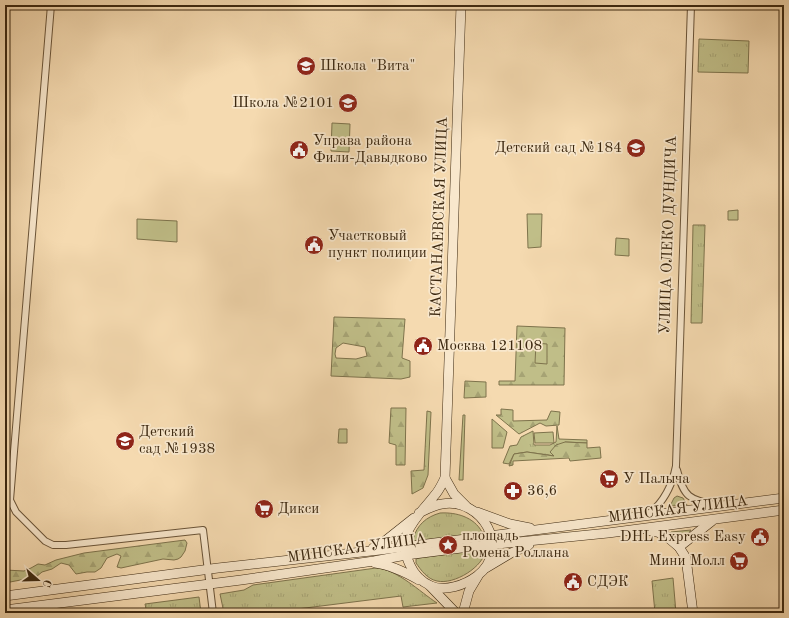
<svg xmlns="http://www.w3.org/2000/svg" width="789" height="618" font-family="'Old Standard TT',serif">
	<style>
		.grass { fill: url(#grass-tufts); stroke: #7e734c }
		.forest { fill: url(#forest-firs); stroke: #7e734c; fill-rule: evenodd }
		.green { fill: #c0be88; stroke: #7e734c }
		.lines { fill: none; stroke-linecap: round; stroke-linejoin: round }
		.street-casing { stroke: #6a5438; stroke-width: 8 }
		.secondary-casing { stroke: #3c2810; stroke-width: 10 }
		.street { stroke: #f8e7cc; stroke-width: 6 }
		.secondary { stroke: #f8e7cc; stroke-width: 9 }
		.rail { stroke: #3c2810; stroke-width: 2; stroke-dasharray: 7 7; stroke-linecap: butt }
		.labels { text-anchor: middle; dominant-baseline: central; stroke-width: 3.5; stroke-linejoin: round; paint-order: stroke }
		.poi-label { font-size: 15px; fill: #3c2810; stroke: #f8e7cc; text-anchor: start }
		.street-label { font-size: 15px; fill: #3c2810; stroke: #f8e7cc }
	</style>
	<defs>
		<pattern id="grass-tufts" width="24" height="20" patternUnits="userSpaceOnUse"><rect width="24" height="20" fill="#c0be88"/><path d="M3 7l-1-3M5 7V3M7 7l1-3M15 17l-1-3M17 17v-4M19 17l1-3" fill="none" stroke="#a6a374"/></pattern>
		<pattern id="forest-firs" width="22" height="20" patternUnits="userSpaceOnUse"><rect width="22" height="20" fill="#c0be88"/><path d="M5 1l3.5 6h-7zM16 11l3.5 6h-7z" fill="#a6a374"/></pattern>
	</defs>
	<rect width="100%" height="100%" fill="#f5dab0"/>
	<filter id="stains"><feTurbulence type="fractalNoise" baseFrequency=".005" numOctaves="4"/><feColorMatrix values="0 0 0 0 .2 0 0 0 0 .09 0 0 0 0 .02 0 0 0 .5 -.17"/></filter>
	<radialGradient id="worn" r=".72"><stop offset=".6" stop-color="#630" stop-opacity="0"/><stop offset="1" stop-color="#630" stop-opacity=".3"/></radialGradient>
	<!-- grass -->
	<g class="grass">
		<path d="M699 39 749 41 748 73 698 72Z"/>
		<path d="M693 225H705L702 323H691Z"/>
		<path d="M557 426 559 439 587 440V443L565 442 555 456 527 452 514 454 509 464 503 463 510 446 517 445 521 437 533 431 534 445H550L556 442Z"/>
		<path d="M677 496 683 498 687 505 670 506 674 498Z"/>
		<path d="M440 513C456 512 474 517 482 532L481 534 414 541 413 539C417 525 426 517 440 513Z"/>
		<path d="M691 530 682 541 670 533 671 532Z"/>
		<path d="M486 549C484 567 454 585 437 581 427 579 421 570 416 563V559L419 558Z"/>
		<path d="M376 568C397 569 420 592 437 603L403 607 401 596 265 613H224L220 594 244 590 253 585Z"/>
		<path d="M673 578 676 613H655L652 581Z"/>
		<path d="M199 597 201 613H147L145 604Z"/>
	</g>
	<!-- forest -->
	<g class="forest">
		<path d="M334 317 405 319 402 358 410 361V377L401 379 331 376ZM343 343 365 347 367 356 356 359 336 358 335 354 336 348Z"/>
		<path d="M517 326 565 328 564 385H499V381H515Z"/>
		<path d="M465 381 486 382V397L464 398Z"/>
		<path d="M391 408H406L405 465H396V445L389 443Z"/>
		<path d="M501 409 513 410V421L547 420 551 411 560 412 559 425 546 426 540 423 519 434 496 415H501Z"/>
		<path d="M427 411 431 412 428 475 423 488 412 494 411 471 424 470Z"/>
		<path d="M463 415H465L463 480H459Z"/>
		<path d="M492 419 507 432 503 448H492Z"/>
		<path d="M565 442 587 443V448L600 447 601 458 570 461 569 458 513 461V465L509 466 514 454 527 452 554 456 550 452 556 445Z"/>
		<path d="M185 540 187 543 185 551 181 557 178 559 174 560 163 559 121 568 117 567 121 556 117 554 107 558 101 568 95 572H87L76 574 69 565 61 563 52 569 42 572 36 577 5 583V570L24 571 31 568 38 564 45 565 56 560 84 553Z"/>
	</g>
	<!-- green -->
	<g class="green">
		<path d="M332 123 350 124 349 152 331 151Z"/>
		<path d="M738 210V220H728V211Z"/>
		<path d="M527 214H542L541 247 528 248Z"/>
		<path d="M137 219 177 221V242L137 239Z"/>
		<path d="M616 238 629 239V256L615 255Z"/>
		<path d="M536 343 547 344V364L535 363Z"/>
		<path d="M339 429H347V443H338Z"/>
		<path d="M553 432 554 443H535L534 433Z"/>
	</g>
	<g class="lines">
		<!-- street casing -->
		<g class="street-casing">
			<g id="street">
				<path d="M51 5 10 500 16 512 45 541 53 545H66L203 530 213 613"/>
				<path d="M677 470C684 498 689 499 716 505"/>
				<path d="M647 515C664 503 672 486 676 466L691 5"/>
			</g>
		</g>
		<!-- secondary casing -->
		<g class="secondary-casing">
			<g id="secondary">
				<path d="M445 478 454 494 466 506"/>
				<path d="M477 512 510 524 530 528"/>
				<path d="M419 513C427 509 434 505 442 504 482 497 512 549 477 576 465 585 445 592 431 586 422 582 414 574 410 565 395 534 417 518 434 496 439 491 442 484 445 478L461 5"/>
				<path d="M647 530 657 532 666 536 679 547 686 558 693 613"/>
				<path d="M679 547 712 521"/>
				<path d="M373 548 380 545 414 518"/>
				<path d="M375 563C391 565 405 572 419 580"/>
				<path d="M486 568 511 553 529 545"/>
				<path d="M430 586 456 613"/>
				<path d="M5 596 218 568 380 550 784 498"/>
				<path d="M5 610 241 580 374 561 406 555 477 546 608 533 784 510"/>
				<path d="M463 613 469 591 478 576"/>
			</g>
		</g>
		<!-- street -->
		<use href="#street" class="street"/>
		<!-- secondary -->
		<use href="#secondary" class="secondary"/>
		<!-- rail -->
		<path class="rail" d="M782 5 784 244"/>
	</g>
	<!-- icons -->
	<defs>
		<g id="school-disc" transform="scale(1)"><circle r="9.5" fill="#8f2418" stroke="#f8e7cc"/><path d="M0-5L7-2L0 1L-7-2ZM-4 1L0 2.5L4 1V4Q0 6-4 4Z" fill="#fff"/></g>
		<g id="civic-disc" transform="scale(1)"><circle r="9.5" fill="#8f2418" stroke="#f8e7cc"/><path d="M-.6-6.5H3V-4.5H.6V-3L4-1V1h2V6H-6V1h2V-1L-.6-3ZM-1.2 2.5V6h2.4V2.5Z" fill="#fff"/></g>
		<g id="supermarket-disc" transform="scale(1)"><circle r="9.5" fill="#8f2418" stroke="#f8e7cc"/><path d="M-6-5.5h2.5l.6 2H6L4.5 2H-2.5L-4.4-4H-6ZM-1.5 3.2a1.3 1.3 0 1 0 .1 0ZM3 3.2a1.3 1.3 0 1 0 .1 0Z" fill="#fff"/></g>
		<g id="pharmacy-disc" transform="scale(1)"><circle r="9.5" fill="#8f2418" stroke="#f8e7cc"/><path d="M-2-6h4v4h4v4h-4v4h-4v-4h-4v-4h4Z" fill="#fff"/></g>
		<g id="sight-disc" transform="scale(1)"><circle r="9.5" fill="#8f2418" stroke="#f8e7cc"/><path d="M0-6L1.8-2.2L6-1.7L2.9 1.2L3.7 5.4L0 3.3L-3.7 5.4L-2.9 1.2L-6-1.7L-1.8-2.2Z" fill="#fff"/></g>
	</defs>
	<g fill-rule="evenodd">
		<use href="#school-disc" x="306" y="66"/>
		<use href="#school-disc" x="348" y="103"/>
		<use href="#school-disc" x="636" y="148"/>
		<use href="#civic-disc" x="299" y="150"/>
		<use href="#civic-disc" x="314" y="245"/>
		<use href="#civic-disc" x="423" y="346"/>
		<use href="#school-disc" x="125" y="441"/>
		<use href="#supermarket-disc" x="609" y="479"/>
		<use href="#pharmacy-disc" x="513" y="491"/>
		<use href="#supermarket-disc" x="264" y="509"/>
		<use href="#civic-disc" x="760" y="537"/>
		<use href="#sight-disc" x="448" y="545"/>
		<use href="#supermarket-disc" x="739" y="561"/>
		<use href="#civic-disc" x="573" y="582"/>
	</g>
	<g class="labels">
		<!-- poi labels -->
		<g class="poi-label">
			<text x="320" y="66">Школа "Вита"</text>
			<text x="334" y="103" text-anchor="end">Школа №2101</text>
			<text x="313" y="141">Управа района<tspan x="313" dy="17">Фили-Давыдково</tspan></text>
			<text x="622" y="148" text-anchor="end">Детский сад №184</text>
			<text x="328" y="236">Участковый<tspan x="328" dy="17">пункт полиции</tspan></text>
			<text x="437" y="346">Москва 121108</text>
			<text x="139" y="432">Детский<tspan x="139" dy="17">сад №1938</tspan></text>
			<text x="623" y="479">У Палыча</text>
			<text x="527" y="491">36,6</text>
			<text x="278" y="509">Дикси</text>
			<text x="462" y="536">площадь<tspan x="462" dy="17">Ромена Роллана</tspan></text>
			<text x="746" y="537" text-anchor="end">DHL Express Easy</text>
			<text x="725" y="561" text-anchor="end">Мини Молл</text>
			<text x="587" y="582">СДЭК</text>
		</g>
		<!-- street labels -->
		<g class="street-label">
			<text transform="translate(440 217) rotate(-88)">КАСТАНАЕВСКАЯ УЛИЦА</text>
			<text transform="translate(669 235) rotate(-88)">УЛИЦА ОЛЕКО ДУНДИЧА</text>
			<text transform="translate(678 510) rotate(-7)">МИНСКАЯ УЛИЦА</text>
			<text transform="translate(357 549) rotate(-8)">МИНСКАЯ УЛИЦА</text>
		</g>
	</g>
	<!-- margin -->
	<rect width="789" height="618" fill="none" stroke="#f5dab0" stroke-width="20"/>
	<rect x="6" y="6" width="777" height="606" fill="none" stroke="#3c2810" stroke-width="2"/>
	<rect x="10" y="10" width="769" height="598" fill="none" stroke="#3c2810"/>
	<!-- north arrow -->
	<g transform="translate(38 580) rotate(110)" stroke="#f8e7cc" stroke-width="3" paint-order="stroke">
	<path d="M0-3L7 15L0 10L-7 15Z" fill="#3c2810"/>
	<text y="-6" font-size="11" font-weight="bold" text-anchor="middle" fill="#3c2810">С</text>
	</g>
	<rect width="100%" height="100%" filter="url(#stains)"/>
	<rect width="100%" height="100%" fill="url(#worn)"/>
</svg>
